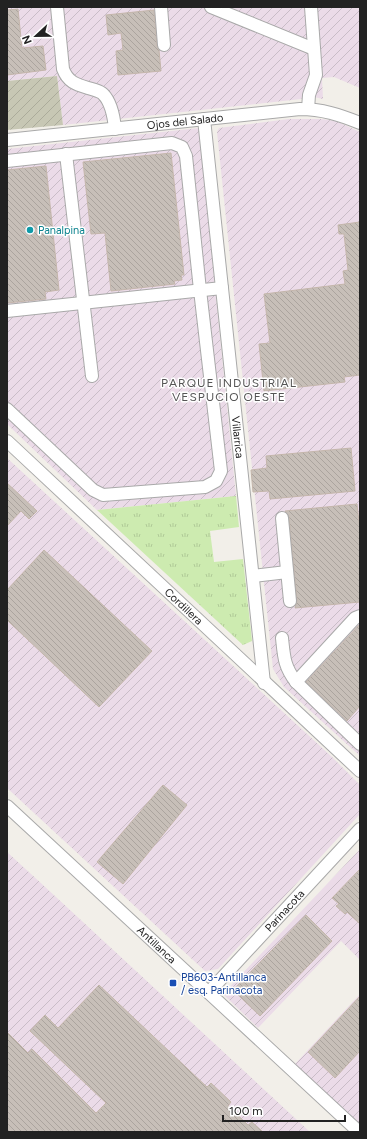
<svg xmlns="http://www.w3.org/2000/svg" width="367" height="1139" font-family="Figtree,sans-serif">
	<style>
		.industrial { fill: url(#industrial-furrows) }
		.construction { fill: url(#construction-furrows) }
		.grass { fill: url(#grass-tufts) }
		.building { fill: url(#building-back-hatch); stroke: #c4b6ab }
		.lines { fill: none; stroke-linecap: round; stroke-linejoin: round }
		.minor-casing { stroke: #a9a9a9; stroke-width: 14 }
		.minor { stroke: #fff; stroke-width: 12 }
		.culture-dot { fill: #0f9aa8; stroke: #fff; stroke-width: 1.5 }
		.transit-dot { fill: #1a4fb4; stroke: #fff; stroke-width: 1.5 }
		.labels { text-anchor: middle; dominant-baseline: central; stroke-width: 3; stroke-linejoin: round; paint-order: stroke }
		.street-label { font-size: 11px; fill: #222; stroke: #fff }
		.culture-label { font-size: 11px; fill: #0d838f; stroke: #fff; text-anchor: start }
		.transit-label { font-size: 11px; fill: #164399; stroke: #fff; text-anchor: start }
		.neighbourhood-label { font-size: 12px; letter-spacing: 1px; fill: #555; stroke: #fff }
	</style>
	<defs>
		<pattern id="industrial-furrows" width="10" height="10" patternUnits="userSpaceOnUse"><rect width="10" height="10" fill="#ebdbe8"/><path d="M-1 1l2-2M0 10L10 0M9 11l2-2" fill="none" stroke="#c9bcc7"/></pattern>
		<pattern id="construction-furrows" width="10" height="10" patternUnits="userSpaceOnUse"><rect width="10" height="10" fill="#c7c7b4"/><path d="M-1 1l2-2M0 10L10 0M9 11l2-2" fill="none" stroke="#abab9a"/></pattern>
		<pattern id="grass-tufts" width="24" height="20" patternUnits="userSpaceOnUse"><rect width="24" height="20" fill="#cdebb0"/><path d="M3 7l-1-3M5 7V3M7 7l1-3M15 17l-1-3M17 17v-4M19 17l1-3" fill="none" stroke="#b0c997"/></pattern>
		<pattern id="building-back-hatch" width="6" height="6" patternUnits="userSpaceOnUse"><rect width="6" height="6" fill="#c7bfb8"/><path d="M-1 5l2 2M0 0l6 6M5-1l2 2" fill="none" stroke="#aba49e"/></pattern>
	</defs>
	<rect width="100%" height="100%" fill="#f2efe9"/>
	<!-- industrial -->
	<g class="industrial">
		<path d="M7 7H360V88L334 77 322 78 323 99 305 95 301 99 63 125 57 76 7 81Z"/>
		<path d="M289 119H321L336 121 360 132V756L284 687 273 669 217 132 219 128Z"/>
		<path d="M199 128 236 496 97 510 7 424V149Z"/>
		<path d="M7 458 332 757 360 785V814L218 969 205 971 7 788Z"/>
		<path d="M360 849V960L341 941 258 1028 223 994Z"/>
		<path d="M7 852 43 885 310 1132H7Z"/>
		<path d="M360 994V1125L295 1064Z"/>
	</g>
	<!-- construction -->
	<path class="construction" d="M57 76 63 125 7 130V81Z"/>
	<!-- grass -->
	<path class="grass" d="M236 496 239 527 210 531 214 562 243 559 252 641 243 645 97 510Z"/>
	<!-- building -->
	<g class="building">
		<path d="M18 9 22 48 43 46 46 70 7 75V10Z"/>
		<path d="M154 10 157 46 159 50 161 71 118 75 116 51 123 50 121 33 108 35 106 15Z"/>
		<path d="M171 153 184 275H181L182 280 174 281 175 284 111 291 105 233 91 234 83 162Z"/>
		<path d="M46 166 59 290 45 292 46 299 7 303V170Z"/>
		<path d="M360 222V375L344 377 345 382 264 391 259 344 270 343 264 294 345 284 343 271 348 270 344 234H339L338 225Z"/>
		<path d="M351 448 355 491 270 499 269 491 253 492 251 470 267 468 266 456Z"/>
		<path d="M7 483 37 511 29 519 21 511 7 526Z"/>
		<path d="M357 504 360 530V602L295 608 297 600 289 517 285 511Z"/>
		<path d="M44 550 152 651 99 707 7 620V590Z"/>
		<path d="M360 624V706L347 721 306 682Z"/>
		<path d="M163 785 187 805 123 884 97 862Z"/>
		<path d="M360 869V924L347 912 345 914 336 906 339 904 332 898Z"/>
		<path d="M306 915 332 941 260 1016 233 990Z"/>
		<path d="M99 985 207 1087 211 1083 231 1102 228 1106 248 1125 252 1122 263 1132H7V1032L28 1053 32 1049 96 1113 106 1103 30 1031 45 1015 58 1028Z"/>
		<path d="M360 996V1051L335 1078 308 1052Z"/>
	</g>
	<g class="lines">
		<!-- minor casing -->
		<g class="minor-casing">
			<g id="minor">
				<path d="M57 7 63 69C69 85 80 85 95 90 98 91 101 92 103 94 112 103 114 118 115 129"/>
				<path d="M161 7 164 45"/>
				<path d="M211 7 314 49"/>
				<path d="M308 109 309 95 316 75 311 7"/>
				<path id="s1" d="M204 119 264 683"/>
				<path id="s2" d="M7 140 300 109C322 109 340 115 360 123"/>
				<path d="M66 154 92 376"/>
				<path d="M7 161 172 143 182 147 186 156 200 290 221 471 216 481 205 487 103 495 93 490 7 409"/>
				<path d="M7 311 222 288"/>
				<path id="s3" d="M7 441 360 771"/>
				<path d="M282 518 290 601"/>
				<path d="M253 576 287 572"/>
				<path d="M282 638C284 657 284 666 296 682L360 744"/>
				<path d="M296 682 355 618 360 616"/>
				<path id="s4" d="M7 806 359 1132"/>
				<path id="s5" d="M209 992 360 829"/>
			</g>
		</g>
		<!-- minor -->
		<use href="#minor" class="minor"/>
	</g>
	<!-- markers -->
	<circle class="culture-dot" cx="30" cy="230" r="4"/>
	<rect class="transit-dot" x="169" y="979" width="8" height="8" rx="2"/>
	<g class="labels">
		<!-- street labels -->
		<g class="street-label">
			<text stroke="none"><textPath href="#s2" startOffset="179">Ojos del Salado</textPath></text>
			<text stroke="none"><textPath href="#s1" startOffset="320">Villarrica</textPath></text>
			<text stroke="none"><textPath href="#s3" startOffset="242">Cordillera</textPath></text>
			<text stroke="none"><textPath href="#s5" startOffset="111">Parinacota</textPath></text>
			<text stroke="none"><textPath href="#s4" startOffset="204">Antillanca</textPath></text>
		</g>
		<!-- culture labels -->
		<g class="culture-label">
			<text x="38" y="230">Panalpina</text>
		</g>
		<!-- transit labels -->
		<g class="transit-label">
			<text x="181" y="977">PB603-Antillanca<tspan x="181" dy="13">/ esq. Parinacota</tspan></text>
		</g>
		<!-- neighbourhood labels -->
		<g class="neighbourhood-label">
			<text x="229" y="383">PARQUE INDUSTRIAL<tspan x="229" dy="14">VESPUCIO OESTE</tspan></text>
		</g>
	</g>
	<!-- border -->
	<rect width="367" height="1139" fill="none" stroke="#222222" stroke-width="16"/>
	<!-- north arrow -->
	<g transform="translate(36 36) rotate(248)" stroke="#ffffff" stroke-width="3" paint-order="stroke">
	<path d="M0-3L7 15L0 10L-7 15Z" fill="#222222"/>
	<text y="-6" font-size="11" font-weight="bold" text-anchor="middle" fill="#222222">N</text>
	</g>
	<!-- scale -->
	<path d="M223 1115v6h122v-6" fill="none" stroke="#222222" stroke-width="2"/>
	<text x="229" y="1115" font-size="12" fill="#222222" stroke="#ffffff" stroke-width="3" paint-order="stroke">100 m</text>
</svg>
